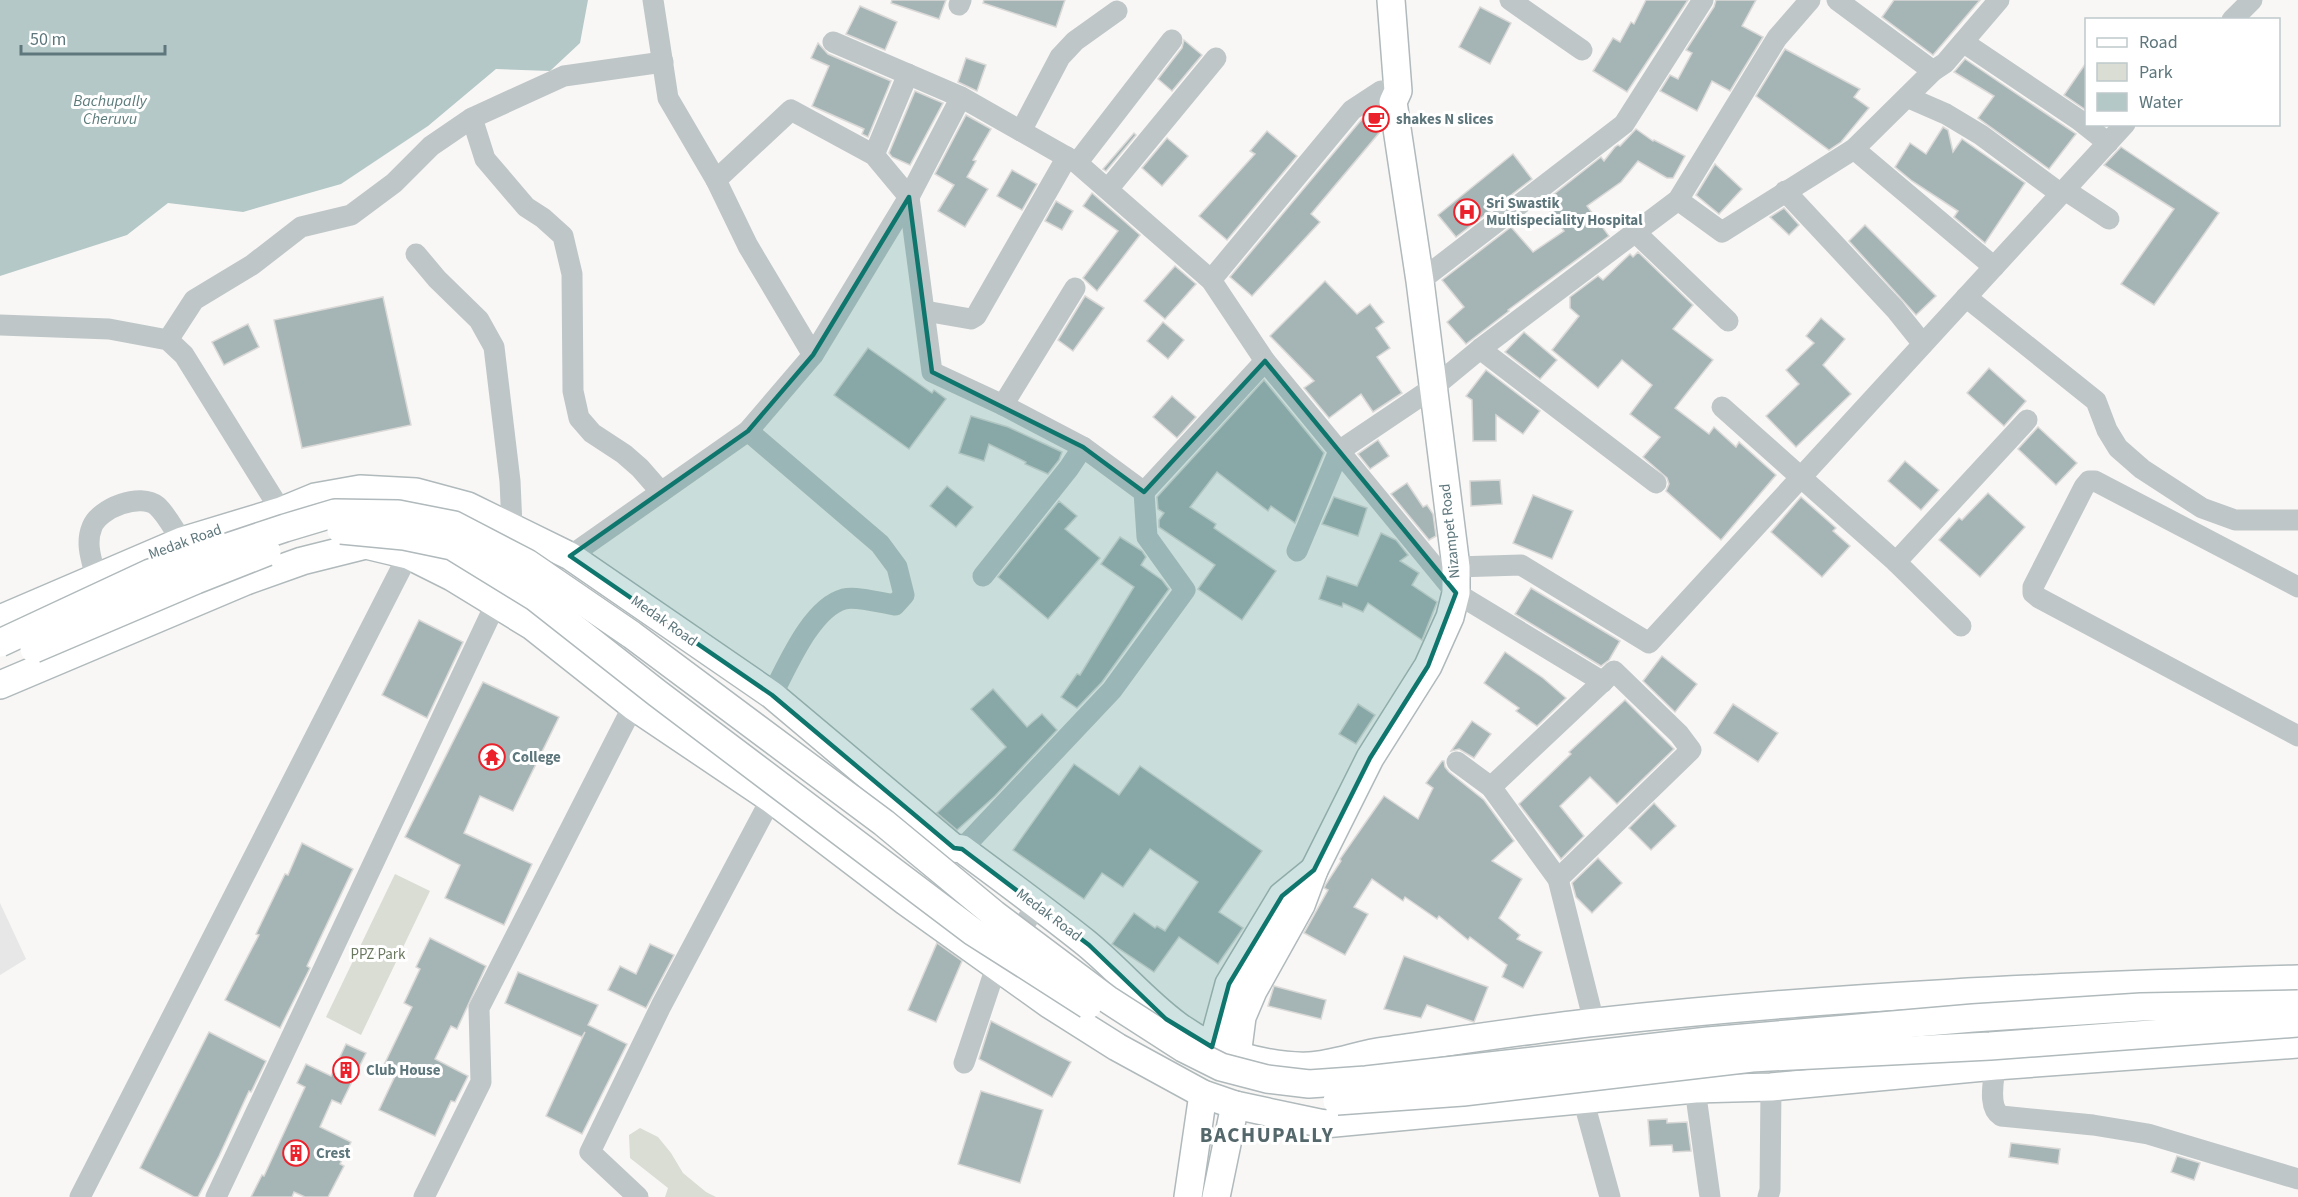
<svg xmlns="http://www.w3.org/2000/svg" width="2298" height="1197" font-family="'Source Sans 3',sans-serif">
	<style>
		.built { fill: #e6e7e6 }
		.green { fill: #daddd4 }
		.water { fill: #b4c8c7 }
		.building { fill: #a5b4b5; stroke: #dad9d7; stroke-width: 1.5 }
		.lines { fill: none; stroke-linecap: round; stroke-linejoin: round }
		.major-casing { stroke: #b0b9bb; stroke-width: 30 }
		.minor { stroke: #bfc6c8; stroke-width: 21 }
		.major { stroke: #fff; stroke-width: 27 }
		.major-bridge-casing { stroke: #b0b9bb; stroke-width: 30; stroke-linecap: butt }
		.major-bridge { stroke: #fff; stroke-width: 27 }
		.marked { fill: #0f766e; fill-opacity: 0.2; stroke: #0f766e; stroke-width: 4.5; stroke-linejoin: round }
		.labels { text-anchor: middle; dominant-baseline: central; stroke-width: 6; stroke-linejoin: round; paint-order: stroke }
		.poi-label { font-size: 15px; font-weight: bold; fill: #5e777c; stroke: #fff; text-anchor: start }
		.street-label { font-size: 15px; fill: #5e777c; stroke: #fff }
		.park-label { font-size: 15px; fill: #6c7961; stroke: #fff }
		.water-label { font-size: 16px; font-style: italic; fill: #5d7c7c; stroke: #fff }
		.district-label { font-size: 21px; font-weight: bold; letter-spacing: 1.5px; fill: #54686c; stroke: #fff }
	</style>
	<rect width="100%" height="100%" fill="#f8f7f5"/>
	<!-- built -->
	<path class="built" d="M0 903 26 959 0 975Z"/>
	<!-- green -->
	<g class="green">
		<path d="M395 874 430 891 361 1035 326 1017Z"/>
		<path d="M640 1128 658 1137 671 1153 683 1173 706 1192 716 1197H665L668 1188 630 1158 629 1135Z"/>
	</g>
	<!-- water -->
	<path class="water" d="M0 0H588L580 43 550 71 496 69 428 126 341 184 243 212 168 203 127 235 0 276Z"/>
	<!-- building -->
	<g class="building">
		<path d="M892 0H946L939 19 891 3Z"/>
		<path d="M984 0H1065L1056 27 983 3Z"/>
		<path d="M1646 0H1688L1627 92 1593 71 1613 38 1620 42 1631 22 1634 24Z"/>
		<path d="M1716 0H1756L1742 26 1763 37 1730 91 1712 81 1697 111 1660 91 1670 75 1678 79 1692 53 1686 50 1714 7Z"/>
		<path d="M1894 0H1980L1933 55 1882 17Z"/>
		<path d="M860 6 897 22 885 50 846 34Z"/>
		<path d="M1480 7 1511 23 1490 64 1459 47Z"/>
		<path d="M1184 40 1202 55 1172 91 1158 79 1182 48Z"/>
		<path d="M818 43 828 54 891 81 868 137 862 134 864 129 812 106 829 66 811 58Z"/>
		<path d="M1785 49 1860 89 1854 97 1869 108 1841 142 1829 150 1756 96Z"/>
		<path d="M966 58 986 65 977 91 958 82Z"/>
		<path d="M1965 59 2076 134 2049 169 1978 118 1994 96 1954 72Z"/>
		<path d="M2086 63V110L2064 95Z"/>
		<path d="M915 91 943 103 910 165 892 157 889 153Z"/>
		<path d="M966 115 991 129 973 160 976 161 967 177 988 189 965 227 938 211 954 185 935 174Z"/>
		<path d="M1362 119 1379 133 1311 214 1320 222 1252 296 1230 277Z"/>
		<path d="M1943 127 1948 130 1953 152 1962 139 2025 183 1985 243 1954 217 1958 211 1912 181 1895 167 1910 143 1926 154Z"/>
		<path d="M1636 129 1653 141 1654 140 1685 156 1673 178H1667L1638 161 1621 182 1587 206 1609 236 1508 310 1509 311 1466 344 1447 322 1464 307 1442 280 1511 227 1533 252 1564 231 1544 202 1601 157 1604 161 1615 147 1618 145 1620 146Z"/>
		<path d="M1267 131 1297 156 1227 240 1199 216 1255 154 1250 151Z"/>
		<path d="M1134 133 1136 135 1106 171 1103 169Z"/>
		<path d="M1167 138 1188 156 1162 186 1142 168Z"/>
		<path d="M2121 147 2219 213 2154 305 2121 284 2174 209 2104 165Z"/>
		<path d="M1513 154 1532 179 1456 237 1438 215Z"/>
		<path d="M1715 164 1742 189 1719 214 1696 195Z"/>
		<path d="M1012 170 1037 184 1022 210 997 196Z"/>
		<path d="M1092 193 1140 235 1097 291 1083 278 1118 231 1083 206Z"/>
		<path d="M1056 201 1073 211 1062 230 1045 221Z"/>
		<path d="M1784 208 1799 225 1789 235 1770 217Z"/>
		<path d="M1865 225 1936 296 1916 315 1849 241Z"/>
		<path d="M1638 252 1693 305 1673 329 1713 360 1675 408 1709 434 1714 427 1736 447 1739 442 1776 475 1721 540 1666 491 1669 484 1667 478 1643 457 1660 437 1630 414 1652 385 1622 360 1598 388 1552 350 1579 316 1570 308V297L1598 276 1603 280 1630 254 1633 257Z"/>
		<path d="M1175 266 1196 284 1165 319 1144 301Z"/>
		<path d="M1325 281 1357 314 1370 304 1384 322 1376 328 1390 348 1377 357 1402 393 1373 412 1361 394 1329 418 1304 388 1314 381 1270 336Z"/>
		<path d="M1085 296 1104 308 1073 351 1058 340Z"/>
		<path d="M383 297 411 425 302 448 274 320Z"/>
		<path d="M1821 318 1845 339 1823 365 1851 394 1796 447 1766 416 1799 384 1786 370 1814 343 1806 336Z"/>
		<path d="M1163 322 1184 340 1168 359 1147 341Z"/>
		<path d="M248 324 259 347 224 365 212 342Z"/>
		<path d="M1524 332 1557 360 1540 379 1505 352Z"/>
		<path d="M868 348 932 393 934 390 946 399 909 449 834 395Z"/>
		<path d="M1989 368 2026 401 2004 426 1967 393Z"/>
		<path d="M1486 370 1540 411 1523 434 1496 415V441H1473L1472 400 1466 396Z"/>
		<path d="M1264 380 1324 453 1295 523 1271 506 1268 511 1217 472 1190 507 1216 524 1214 528 1276 571 1242 620 1198 589 1215 565 1159 527V520L1164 513 1158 509 1157 497Z"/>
		<path d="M1172 396 1196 417 1177 438 1153 417Z"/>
		<path d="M971 416 1008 427 1062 452 1059 460 1048 474 1025 464 1026 462 989 444 984 461 959 453Z"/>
		<path d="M2038 427 2077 463 2056 485 2018 449Z"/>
		<path d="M1378 440 1389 456 1370 469 1358 454Z"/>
		<path d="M1905 461 1939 490 1921 510 1888 481Z"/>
		<path d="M1500 480 1502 504 1471 506 1470 481Z"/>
		<path d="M1407 483 1423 507 1427 505 1433 514 1436 536 1429 540 1391 494Z"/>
		<path d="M947 486 973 507 956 527 930 506Z"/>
		<path d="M1988 493 2025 527 1980 577 1939 540 1959 518 1962 520Z"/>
		<path d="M1533 495 1573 511 1552 559 1513 543Z"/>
		<path d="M1334 497 1367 508 1358 536 1322 524Z"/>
		<path d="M1801 497 1836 528 1833 531 1850 546 1822 577 1771 532Z"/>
		<path d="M1059 501 1077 516 1065 529 1100 558 1048 619 998 577Z"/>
		<path d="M1381 533 1396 540 1408 555 1400 561 1419 573 1412 585 1437 602 1422 640 1368 603 1363 612 1343 603 1342 607 1319 599 1327 576 1357 586Z"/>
		<path d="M1120 537 1142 551 1146 557 1141 565 1162 580 1169 589 1102 682 1077 708 1061 697 1077 674 1080 675 1134 587 1101 564Z"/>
		<path d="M1531 588 1620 641 1609 660 1601 666 1515 614Z"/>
		<path d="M419 620 463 642 427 718 382 695Z"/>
		<path d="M1505 652 1543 678 1566 698 1537 726 1516 711 1519 708 1484 683Z"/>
		<path d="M1662 656 1697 684 1675 712 1643 681Z"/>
		<path d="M483 682 559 717 513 811 480 796 464 833 532 864 504 925 445 898 460 865 405 837Z"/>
		<path d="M993 689 1027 727 1042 714 1057 730 995 796 957 830 937 813 1006 747 971 709Z"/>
		<path d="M1625 700 1674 749 1617 804 1590 777 1560 806 1584 836 1561 859 1519 804 1571 754 1569 752Z"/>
		<path d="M1358 704 1375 715 1356 744 1339 734Z"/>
		<path d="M1733 704 1778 733 1758 762 1714 733Z"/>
		<path d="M1472 721 1491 734 1474 758 1459 749 1451 751Z"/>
		<path d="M1442 761H1444L1445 767 1449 772 1484 800 1514 841 1492 861 1522 879 1499 918 1520 935 1517 939 1542 952 1523 988 1502 977 1507 965 1470 937 1468 940 1439 916 1437 919 1405 897 1403 901 1372 879 1354 907 1368 914 1345 955 1304 933 1328 890 1324 888 1326 884 1341 861 1340 859 1384 796 1418 819 1433 788 1426 783Z"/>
		<path d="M1074 764 1119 795 1140 766 1262 851 1219 912 1243 928 1218 964 1179 937 1154 972 1112 944 1134 913 1155 928 1157 926 1165 931 1198 882 1150 849 1123 887 1102 873 1084 899 1013 850Z"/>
		<path d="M1654 803 1676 826 1651 850 1629 828Z"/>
		<path d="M302 843 353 869 307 966 310 968 280 1028 225 1000 259 935 256 934 285 874 288 875Z"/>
		<path d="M1598 858 1622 883 1592 913 1576 897 1572 883Z"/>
		<path d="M430 938 486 966 457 1029 451 1026 435 1059 468 1076 455 1102 451 1101 435 1136 379 1110 396 1074 383 1067 412 1007 404 1003 420 969 416 967Z"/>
		<path d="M937 943 962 961 936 1022 908 1010Z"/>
		<path d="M650 944 674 955 646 1008 608 990 620 966 636 974Z"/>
		<path d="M1404 956 1488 987 1474 1022 1427 1005 1421 1018 1384 1009Z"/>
		<path d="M518 972 598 1005 588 1025 627 1044 582 1134 546 1116 585 1032 582 1037 505 1003Z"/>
		<path d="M1274 986 1326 1000 1321 1019 1268 1006Z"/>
		<path d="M991 1021 1071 1062 1052 1097 979 1059Z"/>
		<path d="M209 1032 266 1061 251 1092 249 1091 219 1156 198 1197H194L140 1168Z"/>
		<path d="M346 1044 366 1053 341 1104 332 1100 320 1127 351 1142 340 1164 344 1166 328 1197H305L294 1192 292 1197H251L262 1175 264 1176 305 1087 297 1083 306 1064 331 1076Z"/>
		<path d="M981 1091 1043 1110 1020 1183 958 1164Z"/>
		<path d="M1667 1119V1123L1687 1122 1691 1151 1673 1152 1672 1145 1650 1146 1648 1120Z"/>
		<path d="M2011 1143 2060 1149 2058 1164 2009 1157Z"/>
		<path d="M2177 1156 2200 1163 2194 1180 2171 1172Z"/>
	</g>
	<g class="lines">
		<!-- major casing -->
		<g class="major-casing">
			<g id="major">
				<path d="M0 619 182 541 281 511 315 497 360 489 416 492 468 506 570 556 772 695 954 848 962 849C1004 880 1046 911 1086 943 1137 985 1171 1037 1239 1056 1261 1062 1286 1067 1309 1066 1334 1065 1360 1054 1385 1051 1456 1041 1526 1030 1597 1022 1829 996 2064 986 2298 979"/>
				<path d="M0 685 246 581 302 561 366 545 408 555 452 577 532 626 633 706 771 799 905 901 1049 1004 1117 1047 1203 1094 1235 1105 1324 1124 1695 1089 1771 1087 1995 1066 2298 1044"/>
				<path d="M1212 1047 1229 984 1282 896 1314 870"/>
				<path d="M1237 1056 1242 1017 1253 991 1301 905 1314 870 1370 758 1428 666 1441 637 1450 617 1456 593V567L1420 281 1393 102 1398 91 1391 0"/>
				<path d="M1188 1197 1203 1094"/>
				<path d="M1216 1197 1235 1105"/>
			</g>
		</g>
		<!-- minor -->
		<g class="minor">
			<path d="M653 0 668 98 716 180 748 246 813 355"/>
			<path d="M1510 0 1582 50"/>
			<path d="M1837 0 1933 71"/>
			<path d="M959 5 961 0"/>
			<path d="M2232 20 2252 0"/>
			<path d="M833 42 961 97 1077 163 1211 280 1265 361 1456 593 1603 682"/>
			<path d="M1963 42 2079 120 2108 143"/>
			<path d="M1907 97 1946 114 1981 135 2061 194"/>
			<path d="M472 118 485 159 526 207 543 218 563 236 572 274 573 391 579 418 592 433 624 454 640 468 661 492"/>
			<path d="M1021 131 1060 57 1075 41 1117 11"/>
			<path d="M1854 149 1994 267"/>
			<path d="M874 155 908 74"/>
			<path d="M1077 163 1172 40"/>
			<path d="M716 180 791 110 874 155 909 197 932 372 1003 405 1083 447 1144 492 1147 537 1185 590 1112 690 962 849"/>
			<path d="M1108 189 1216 58"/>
			<path d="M2065 190 2109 219"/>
			<path d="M1785 191 1895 309 1923 344"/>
			<path d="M1678 200 1722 232 1854 149 1933 71 1945 63 1999 0"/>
			<path d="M1635 232 1728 321"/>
			<path d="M416 254 437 279 479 320 494 347 510 481 512 526"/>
			<path d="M1211 280 1352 110 1381 91"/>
			<path d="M1420 281 1624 124 1703 0"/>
			<path d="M1966 297 2096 401 2107 430 2118 448 2142 469 2202 508 2235 520H2298"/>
			<path d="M925 311 971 319 976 316 1067 157"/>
			<path d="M0 325 109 329 168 340 184 355 281 511"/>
			<path d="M168 340 194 300 252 265 301 227 351 215 394 183 431 146 472 118 564 76 663 62"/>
			<path d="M1480 349 1656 483"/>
			<path d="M1003 405 1075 288"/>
			<path d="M1722 407 1896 562 1961 626"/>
			<path d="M748 431 880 544 897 567 904 595 895 605C882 603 856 596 844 599 811 608 787 667 772 695"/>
			<path d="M1144 492 1265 361"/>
			<path d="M1297 551 1339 451 1434 387 1480 349 1678 200 1777 38 1810 0"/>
			<path d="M570 556 748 431 813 355 909 197 961 97"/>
			<path d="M1896 562 2027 420"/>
			<path d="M1456 567 1521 565 1649 643 2125 124"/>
			<path d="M983 576 1069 468 1083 447"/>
			<path d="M96 577C92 561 85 544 92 527 99 508 141 492 157 506 167 515 174 530 182 541"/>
			<path d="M2298 587 2095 481H2089L2084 487 2033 587V593L2039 598 2298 736"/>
			<path d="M1457 762 1491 787 1558 879 1594 1022"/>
			<path d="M1491 787 1614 671 1679 734 1691 750 1558 879"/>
			<path d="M964 1063 996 967 1037 905"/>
			<path d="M1995 1066C1994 1081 1987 1107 2001 1116L2093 1125 2148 1134 2298 1179"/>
			<path d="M1695 1089 1710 1197"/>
			<path d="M1583 1099 1610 1197"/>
			<path d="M80 1197 408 555"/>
			<path d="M216 1197 495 605"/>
			<path d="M424 1197 481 1082 479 1008 633 706"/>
			<path d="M638 1197 590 1152 661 1006 771 799"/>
			<path d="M1768 1197 1770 1190 1771 1087"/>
		</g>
		<!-- major -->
		<use href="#major" class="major"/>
		<!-- major-bridge casing -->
		<g class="major-bridge-casing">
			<g id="major-bridge">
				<path d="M341 530 404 536 452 546 535 597 657 693 972 931 1088 1005"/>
				<path d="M0 643 150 573 285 528 335 513 398 514 454 525 527 563 632 635 884 823 994 914 1107 999 1183 1048 1221 1067 1267 1079 1309 1084 1366 1080 1708 1041 1973 1018 2141 1007 2298 1004"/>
				<path d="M34 649 196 580 267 552"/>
				<path d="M1337 1101 1463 1092 1752 1058 1990 1046 2298 1023"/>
			</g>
		</g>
		<!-- major-bridge -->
		<use href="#major-bridge" class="major-bridge"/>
	</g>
	<!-- marked area -->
	<path class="marked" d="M909 197 932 372 1083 447 1144 492 1265 361 1456 593 1428 666 1370 758 1314 870 1282 896 1229 984 1212 1047 1166 1019 1089 945 962 849 954 848 772 695 570 556 748 431 813 355Z"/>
	<!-- icons -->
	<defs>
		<g id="cafe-ring" transform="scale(1.35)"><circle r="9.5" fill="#fff" stroke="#eb222c" stroke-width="1.5"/><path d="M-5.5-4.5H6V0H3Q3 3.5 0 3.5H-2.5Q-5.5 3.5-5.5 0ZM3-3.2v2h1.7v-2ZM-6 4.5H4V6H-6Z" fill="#eb222c"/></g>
		<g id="hospital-ring" transform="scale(1.35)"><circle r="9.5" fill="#fff" stroke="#eb222c" stroke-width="1.5"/><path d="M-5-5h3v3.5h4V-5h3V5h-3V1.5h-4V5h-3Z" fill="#eb222c"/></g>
		<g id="temple-ring" transform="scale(1.35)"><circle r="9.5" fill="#fff" stroke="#eb222c" stroke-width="1.5"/><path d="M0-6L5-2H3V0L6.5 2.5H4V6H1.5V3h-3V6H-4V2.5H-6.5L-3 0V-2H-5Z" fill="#eb222c"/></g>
		<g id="building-ring" transform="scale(1.35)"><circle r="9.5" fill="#fff" stroke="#eb222c" stroke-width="1.5"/><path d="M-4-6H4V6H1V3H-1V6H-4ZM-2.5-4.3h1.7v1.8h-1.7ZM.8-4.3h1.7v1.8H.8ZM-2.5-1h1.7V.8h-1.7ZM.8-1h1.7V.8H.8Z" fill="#eb222c"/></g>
	</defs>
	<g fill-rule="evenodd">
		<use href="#cafe-ring" x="1376" y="119"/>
		<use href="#hospital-ring" x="1467" y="212"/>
		<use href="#temple-ring" x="492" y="757"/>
		<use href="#building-ring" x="346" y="1070"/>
		<use href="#building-ring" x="296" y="1153"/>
	</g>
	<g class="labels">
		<!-- poi labels -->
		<g class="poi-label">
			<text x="1396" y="119">shakes N slices</text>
			<text x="1486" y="203">Sri Swastik<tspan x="1486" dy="17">Multispeciality Hospital</tspan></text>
			<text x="512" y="757">College</text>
			<text x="366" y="1070">Club House</text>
			<text x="316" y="1153">Crest</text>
		</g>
		<!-- street labels -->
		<g class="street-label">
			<text transform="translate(1450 531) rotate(-96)">Nizampet Road</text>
			<text transform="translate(185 542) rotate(-20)">Medak Road</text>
			<text transform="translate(664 621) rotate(35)">Medak Road</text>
			<text transform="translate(1049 915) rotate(37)">Medak Road</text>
		</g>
		<!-- park labels -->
		<g class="park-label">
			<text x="378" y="954">PPZ Park</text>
		</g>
		<!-- water labels -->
		<g class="water-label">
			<text x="110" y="101">Bachupally<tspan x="110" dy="18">Cheruvu</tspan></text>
		</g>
		<!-- district labels -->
		<g class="district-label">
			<text x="1267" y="1135">BACHUPALLY</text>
		</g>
	</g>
	<!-- legend -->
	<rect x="2085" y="18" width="195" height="108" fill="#ffffff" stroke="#bfc9cb" stroke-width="1.5"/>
	<rect x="2097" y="38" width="30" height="9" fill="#ffffff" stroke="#bfc9cb" stroke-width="1.5"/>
	<text x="2139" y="48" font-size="18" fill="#5e777c">Road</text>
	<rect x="2097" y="63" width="30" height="18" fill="#daddd4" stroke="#bfc9cb" stroke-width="1.5"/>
	<text x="2139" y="78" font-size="18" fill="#5e777c">Park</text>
	<rect x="2097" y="93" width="30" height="18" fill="#b4c8c7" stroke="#bfc9cb" stroke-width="1.5"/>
	<text x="2139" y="108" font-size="18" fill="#5e777c">Water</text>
	<!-- scale -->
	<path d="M21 45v9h144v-9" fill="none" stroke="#5e777c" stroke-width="3"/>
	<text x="30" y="45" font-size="18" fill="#5e777c" stroke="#ffffff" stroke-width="4.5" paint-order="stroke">50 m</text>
</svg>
